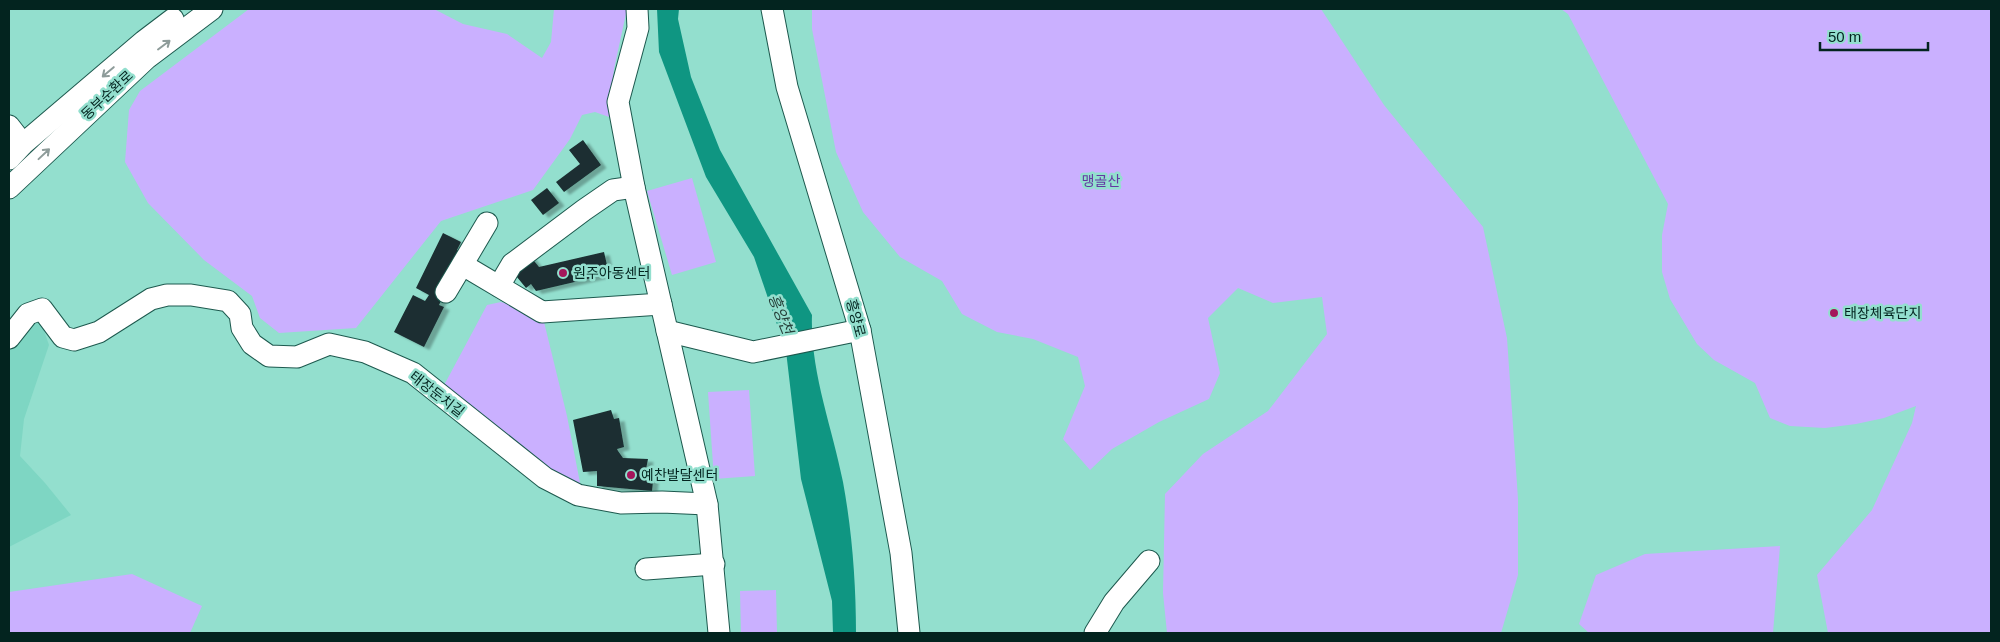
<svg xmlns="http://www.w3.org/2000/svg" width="2000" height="642" font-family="Arial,'Noto Sans KR',sans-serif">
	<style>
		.built { fill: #7ed6c3 }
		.green { fill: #cab0ff }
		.water { fill: #0f9682 }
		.building { fill: #1a2f30; filter: url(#shadow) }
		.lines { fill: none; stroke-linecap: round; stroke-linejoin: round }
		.minor-casing { stroke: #1d594e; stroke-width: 23 }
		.minor { stroke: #fff; stroke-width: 21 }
		.oneway { stroke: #8e9c9a }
		.poi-dot { fill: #a4165b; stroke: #93dfce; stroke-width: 2 }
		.labels { text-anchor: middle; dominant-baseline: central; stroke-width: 5; stroke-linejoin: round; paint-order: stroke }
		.street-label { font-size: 14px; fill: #03241f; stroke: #93dfce }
		.park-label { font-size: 14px; fill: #6437a2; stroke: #93dfce }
		.poi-label { font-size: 14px; fill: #03241f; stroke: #93dfce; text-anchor: start }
		.water-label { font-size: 15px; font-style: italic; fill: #26403a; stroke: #93dfce }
	</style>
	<defs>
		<filter id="shadow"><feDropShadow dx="5.5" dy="3" stdDeviation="1" flood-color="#0004"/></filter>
	</defs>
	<rect width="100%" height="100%" fill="#93dfce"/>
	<!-- built -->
	<path class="built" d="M41 322 49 345 24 419 20 456 45 483 71 515 9 547V343L22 328Z"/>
	<!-- green -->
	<g class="green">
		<path d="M249 9H434L463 24 507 34 542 58 551 42 554 9H627L614 69 609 117 595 112 582 115 570 139 533 190 441 221 356 328 279 333 260 318 252 296 204 260 148 203 125 162 129 110 140 91Z"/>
		<path d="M812 9H1321L1384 105 1483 227 1507 338 1518 499V575L1501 633H1167L1163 593 1165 494 1203 454 1268 411 1327 334 1322 297 1273 303 1238 288 1208 318 1220 373 1209 399 1159 422 1112 449 1090 470 1063 439 1085 386 1078 357 1033 339 997 332 962 314 942 281 900 257 863 212 836 152 812 29Z"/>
		<path d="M1561 9H1991V633H1828L1817 575 1872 510 1912 423 1916 406 1884 418 1856 424 1825 428 1790 426 1770 418 1755 383 1714 360 1697 344 1670 299 1662 272V235L1668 204 1568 14Z"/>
		<path d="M692 178 716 262 672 275 647 191Z"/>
		<path d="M501 302 507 304 514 302 544 322 567 416 581 488 528 458 442 389 487 305Z"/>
		<path d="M749 390 755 476 714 479 708 392Z"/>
		<path d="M1780 546 1773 633H1589L1579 624 1596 575 1645 554Z"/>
		<path d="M132 574 202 606 190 633H9V592Z"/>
		<path d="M776 590 777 633H741L740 591Z"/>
	</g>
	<!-- water -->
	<path class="water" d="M657 9H679L678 19 691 77 720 150 812 315C810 372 832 426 843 482 852 531 856 583 856 633H833L832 601 801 479 786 351 754 257 706 177 659 52Z"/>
	<!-- building -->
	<g class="building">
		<path d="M583 140 601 165 564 192 556 182 580 164 569 150Z"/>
		<path d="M547 188 559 203 543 215 531 200Z"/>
		<path d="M443 233 461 242 457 250 463 253 439 305 444 307 424 347 394 332 413 295 425 301 429 295 416 288Z"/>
		<path d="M604 252 609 274 536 291 531 284 526 288 512 271 530 256 539 267Z"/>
		<path d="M611 410 614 419 619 418 624 447 617 449 618 451 623 458 648 459 646 469 654 471 652 491 597 486V471L583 472 573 420Z"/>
	</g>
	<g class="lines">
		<!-- minor casing -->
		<g class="minor-casing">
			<g id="minor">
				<path d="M637 9 638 28 618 102 634 187 707 504 719 633"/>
				<path d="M772 9 787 87 860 330 901 553 909 633"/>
				<path d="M9 126 23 144"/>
				<path d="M9 159 23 144 144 41 173 19"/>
				<path d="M9 188 147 58 212 9"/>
				<path d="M463 265 542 312 661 304"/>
				<path d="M499 286 512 264 584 210 613 190 634 187"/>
				<path d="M446 292 487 223"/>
				<path d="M667 331 753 352 860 330"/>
				<path d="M9 338 28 314 42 309 63 337 74 340 99 332 151 299 167 295H191L228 301 240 314 242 328 252 344 269 356 297 357 329 344 365 352 413 373 545 478 578 495 621 503 662 502 707 504"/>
				<path d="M646 569 714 564"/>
				<path d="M1095 633 1114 602 1149 561"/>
			</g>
		</g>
		<!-- minor -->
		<use href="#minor" class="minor"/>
	</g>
	<!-- one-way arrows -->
	<defs><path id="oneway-shaft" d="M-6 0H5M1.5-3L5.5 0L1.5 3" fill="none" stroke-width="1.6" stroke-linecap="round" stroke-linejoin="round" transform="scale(1.25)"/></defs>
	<g class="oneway">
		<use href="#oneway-shaft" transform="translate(164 45) rotate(-37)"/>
		<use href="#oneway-shaft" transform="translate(108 72) rotate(140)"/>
		<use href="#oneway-shaft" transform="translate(44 154) rotate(-43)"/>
	</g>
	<!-- markers -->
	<g class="poi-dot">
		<circle cx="563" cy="273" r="5"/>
		<circle cx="1834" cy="313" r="5"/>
		<circle cx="631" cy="475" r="5"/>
	</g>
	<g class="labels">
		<!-- street labels -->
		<g class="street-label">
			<text transform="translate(107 95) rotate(-43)">동부순환로</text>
			<text transform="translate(856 318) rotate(75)">흥양로</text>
			<text transform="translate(437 394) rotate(38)">태장둔치길</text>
		</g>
		<!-- park labels -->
		<g class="park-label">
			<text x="1101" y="181">맹골산</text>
		</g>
		<!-- poi labels -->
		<g class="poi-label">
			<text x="573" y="273">원주아동센터</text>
			<text x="1844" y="313">태장체육단지</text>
			<text x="641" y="475">예찬발달센터</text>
		</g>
		<!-- water labels -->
		<g class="water-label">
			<text transform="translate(781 314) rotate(68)">흥양천</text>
		</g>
	</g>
	<!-- border -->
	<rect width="2000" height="642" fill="none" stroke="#03241f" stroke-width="20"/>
	<!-- scale -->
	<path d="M1820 42v8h108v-8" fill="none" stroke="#03241f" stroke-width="2.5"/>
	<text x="1828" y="42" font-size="15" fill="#03241f" stroke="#93dfce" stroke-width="4" paint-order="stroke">50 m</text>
</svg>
